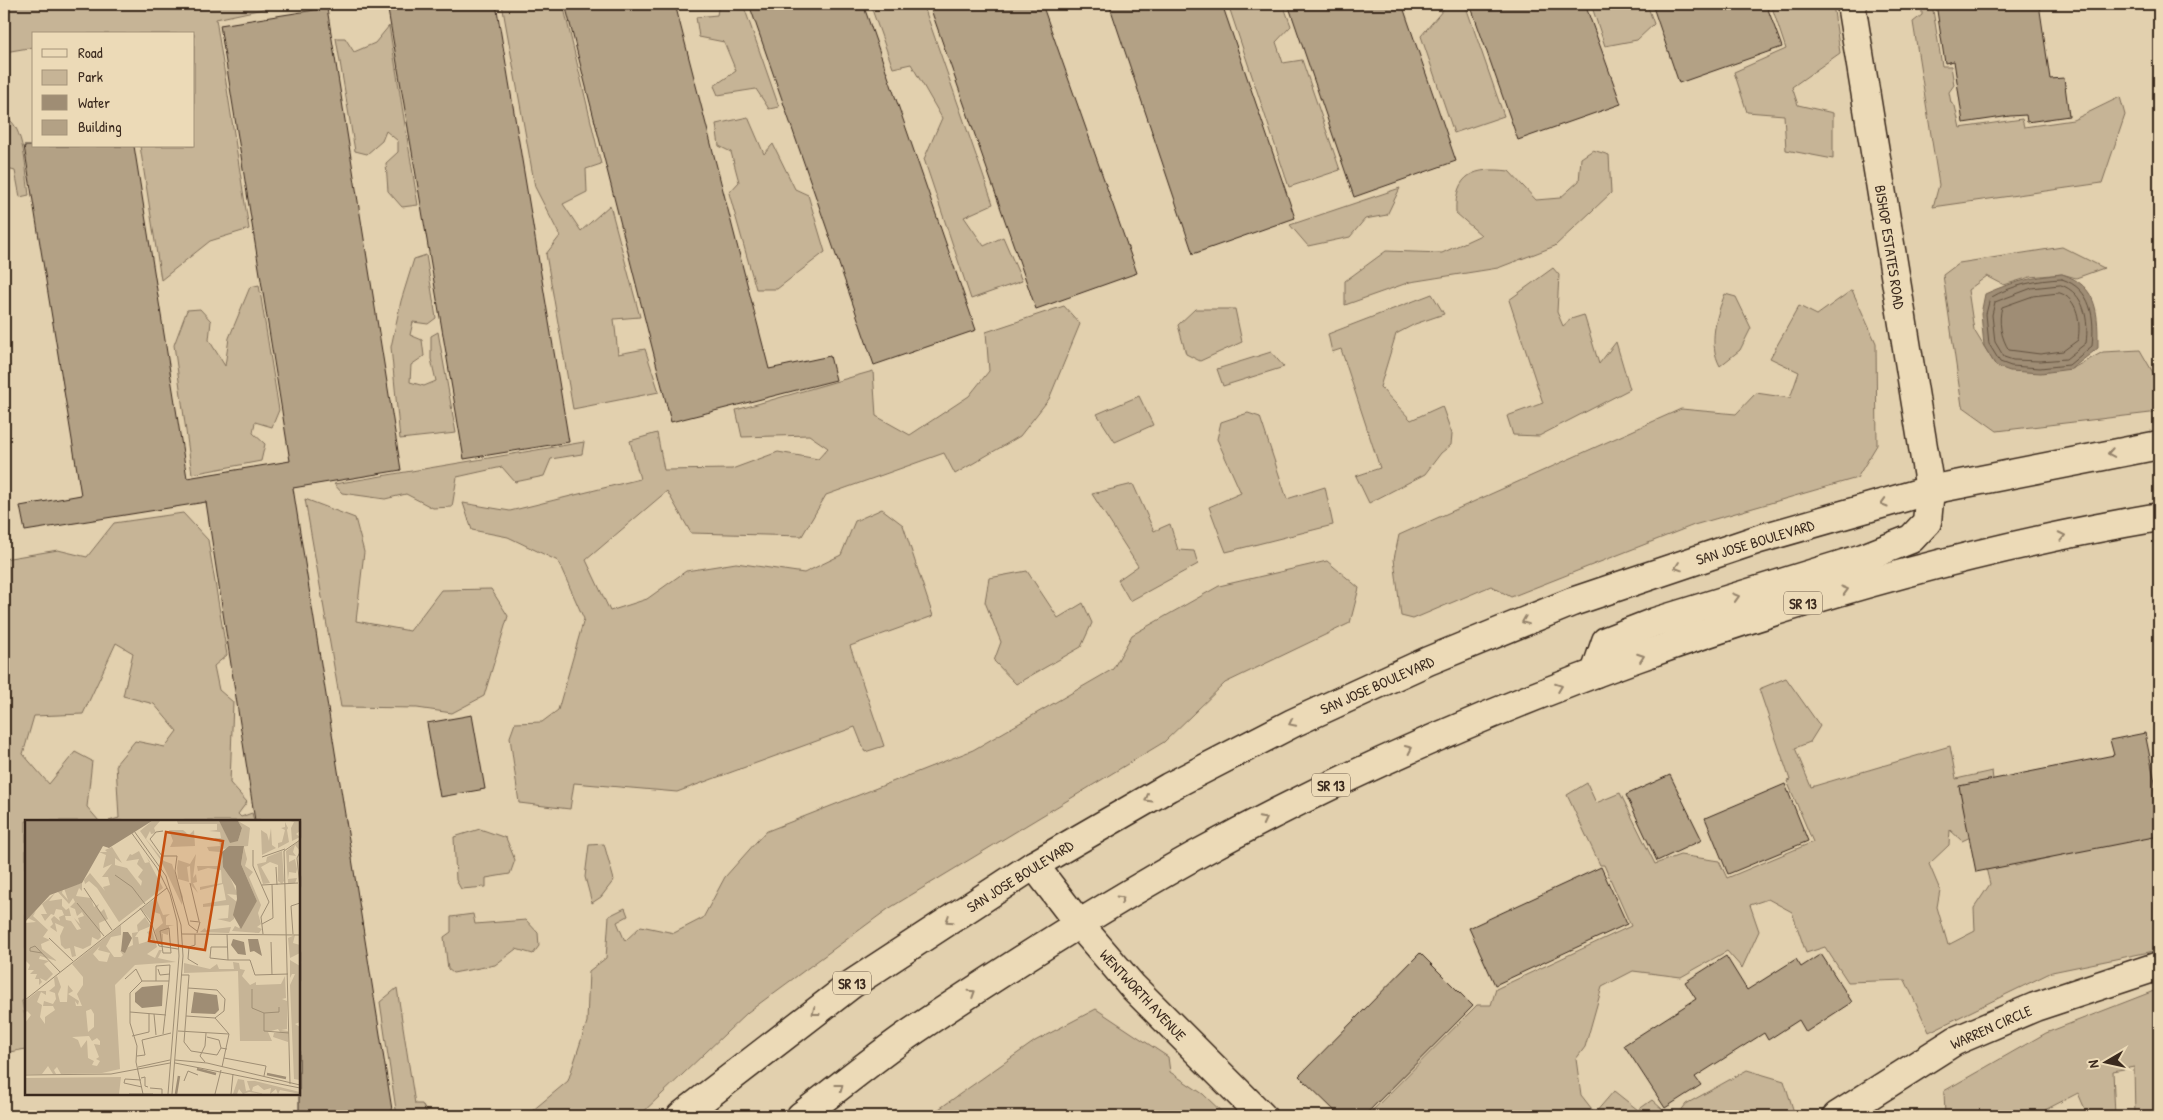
<svg xmlns="http://www.w3.org/2000/svg" width="2163" height="1120" font-family="'Patrick Hand',sans-serif">
	<style>
		.green { fill: #c6b496; stroke: #806f5a }
		.water { fill: #9f8d74; stroke: #776552 }
		.lines { fill: none; stroke-linecap: round; stroke-linejoin: round }
		.shore { stroke: #635240; stroke-width: 1 }
		.building { fill: #b3a185; stroke: #3b2a1e }
		.street-casing { stroke: #3b2a1e; stroke-width: 31 }
		.secondary-casing { stroke: #3b2a1e; stroke-width: 31 }
		.primary-casing { stroke: #3b2a1e; stroke-width: 31 }
		.street { stroke: #ecdab7; stroke-width: 28 }
		.secondary { stroke: #ecdab7; stroke-width: 28 }
		.primary { stroke: #ecdab7; stroke-width: 28 }
		.oneway { stroke: #94826a }
		.labels { text-anchor: middle; dominant-baseline: central; stroke-width: 4; stroke-linejoin: round; paint-order: stroke }
		.shield { fill: #ecdab7; stroke: #705f4c; stroke-width: 1 }
		.shield-label { font-size: 14px; font-weight: bold; fill: #3b2a1e }
		.street-label { font-size: 15px; fill: #3b2a1e; stroke: #ecdab7 }
		.inset-river { fill: none; stroke: #9f8d74; stroke-width: 2.5 }
		.inset-road { fill: none; stroke: #9f8e74; stroke-width: 1 }
		.view { fill: #c55010; fill-opacity: 0.15; stroke: #c55010; stroke-width: 2.5 }
		.inset-edge { fill: none; stroke: #3b2a1e; stroke-width: 2.5 }
	</style>
	<rect width="100%" height="100%" fill="#e2d0ae"/>
	<filter id="ink" filterUnits="userSpaceOnUse"><feTurbulence type="fractalNoise" baseFrequency=".02" numOctaves="2"/><feDisplacementMap in="SourceGraphic" scale="10" xChannelSelector="R" yChannelSelector="G"/><feConvolveMatrix kernelMatrix="1 2 1 2 8 2 1 2 1" color-interpolation-filters="sRGB"/></filter>
	<g filter="url(#ink)">
		<!-- green -->
		<g class="green">
			<path d="M4 4H286L216 19 249 229 210 241 161 280 140 146H194V34H34V47L5 52 7 70 4 71Z"/>
			<path d="M502 4H563L601 164 586 169 587 192 563 204 581 231 610 205 640 317 614 319 618 354 645 349 659 392 573 409 546 254 560 236 535 187Z"/>
			<path d="M719 4H743L779 107 769 109 756 89 718 95 714 86 736 71 724 42 699 37 696 17 717 15Z"/>
			<path d="M870 4H923L993 204 964 217 984 246 1003 237 1022 281 971 299 924 159 942 118 911 64 893 68Z"/>
			<path d="M1228 4H1283L1291 26 1276 42 1283 63 1302 60 1340 170 1289 187Z"/>
			<path d="M1448 4H1465L1504 116 1454 133 1421 36Z"/>
			<path d="M1591 4H1647L1654 24 1637 40 1605 46Z"/>
			<path d="M1771 4H1833L1840 53 1792 87 1798 105 1833 113V159L1786 150 1784 115 1747 112 1734 72 1786 49Z"/>
			<path d="M1922 4H1932L1942 66H1951L1954 85 1949 92 1951 103 1955 106 1960 128 2022 119 2024 127 2073 120 2120 97 2125 115 2102 183 1933 207 1939 185 1913 22 1922 15Z"/>
			<path d="M389 26 418 205 402 207 388 191 386 163 398 152V141L386 131 382 141 367 154 355 151 336 38H345L354 52 375 43Z"/>
			<path d="M4 117C25 122 26 176 29 195L20 197 15 171 4 168Z"/>
			<path d="M748 117 764 154 773 144 795 189 808 195 825 252 777 289H756L729 193 739 182 731 152 719 146 716 124Z"/>
			<path d="M1593 150 1609 155 1611 193 1555 246 1498 268 1410 282 1345 305V281L1386 251 1442 253 1481 235 1456 213C1454 173 1475 167 1509 171L1536 200 1560 198 1579 181 1581 158Z"/>
			<path d="M1400 188 1387 215 1365 219 1350 237 1308 246 1290 225Z"/>
			<path d="M2062 247 2104 268 2076 278 2062 274 2030 277 2004 285 1987 276 1968 290 1974 330 1996 366 2071 369 2103 352 2140 350 2159 383V412L1997 431 1962 406 1943 275 1959 263Z"/>
			<path d="M426 255 436 318 428 324 413 322 410 335 422 340 424 356 411 365 410 382 424 386 436 381 431 359V336L438 332 456 433 400 439 391 347 401 301 414 259Z"/>
			<path d="M1553 268 1559 275 1557 312 1563 326 1571 319 1584 315 1599 364 1616 342 1630 389 1539 436 1513 435 1507 416 1543 403 1509 300Z"/>
			<path d="M259 285 279 410 272 427 255 422 253 433 265 444 261 461 192 474 174 345 187 310 200 309 211 321 209 340 225 366 229 338 250 287Z"/>
			<path d="M1852 290 1876 343 1877 445 1857 478 1694 525 1511 597 1491 586 1413 619 1401 616 1394 559 1399 535 1681 409 1736 414 1756 393 1790 398 1799 372 1770 358 1799 306 1817 315Z"/>
			<path d="M1432 294 1444 314 1415 324 1396 334 1380 387 1411 420 1442 406 1452 434 1451 445 1441 453 1425 474 1369 503 1356 476 1380 468 1341 349 1332 352 1328 334Z"/>
			<path d="M1725 294 1736 297 1751 328 1740 350 1720 366C1708 344 1716 316 1725 294Z"/>
			<path d="M1064 306 1080 324 1049 399 1020 436 955 474 944 453 826 495 802 536 691 533 667 491 586 560 610 611 647 599 686 571 736 563 804 573 841 555 855 521 882 509 903 525 933 616 850 646 884 746 865 752 855 727 677 792 574 783 570 809 519 803 510 737 515 723 542 722 558 710 584 619 558 561 508 537 472 530 463 503 510 511 640 479 630 441 657 433 664 470 732 469 778 452 818 459 828 448 809 435 742 437 736 410 873 371 876 416 910 435 969 396 989 371 986 332Z"/>
			<path d="M1195 309H1235L1242 342 1200 361 1186 354 1178 325Z"/>
			<path d="M1271 352 1284 367 1223 386 1217 369Z"/>
			<path d="M1139 396 1153 425 1115 442 1097 414Z"/>
			<path d="M1248 413 1260 417 1287 499 1325 487 1333 525 1226 552 1209 507 1241 493 1217 439 1221 422Z"/>
			<path d="M584 442 582 454 551 459 544 476 515 482 502 467 457 477 452 507 433 508 406 494 385 499 342 493 334 484Z"/>
			<path d="M1133 484 1154 531 1170 524 1178 550 1194 551 1198 564 1130 601 1118 580 1138 566 1092 494Z"/>
			<path d="M305 499 355 518 364 552 356 621 410 631 441 590 491 589 508 616 484 696 452 713 417 708 341 707Z"/>
			<path d="M183 513 208 540 227 655 214 666 219 690 233 702 230 783 247 802 238 814 241 817 252 813 254 821H109L119 818 116 764 135 741 165 747 177 731 154 704 123 696 133 653 116 643 83 714 34 716 23 754 49 784 75 752 92 761 87 807 99 821H26V1000L22 1001 26 1022V1049L4 1053V559L58 550 87 557 114 523Z"/>
			<path d="M1327 561 1359 588 1350 623 1225 683 1164 742 888 909 748 1012 639 1116H526L568 1081 587 1022 589 971 606 958 609 916 625 908 628 916 617 922 625 941 641 926 674 933 703 918 725 877 765 832 973 750 1113 669 1132 635 1219 586Z"/>
			<path d="M1027 571 1058 618 1083 603 1092 623 1081 647 1016 684 994 661 1001 642 985 602 989 578Z"/>
			<path d="M1786 678 1820 726 1810 742 1795 748 1811 787 1950 746 1956 779 1992 771 1998 824 1962 841 1950 830 1949 845 1929 864 1940 890 1937 907 1948 945 1975 931 1974 908 1990 884 1984 860 2010 852 2015 866 2063 854 2076 837 2159 819V950L2052 972 1929 1032 1905 980 1848 982 1825 947 1806 953 1792 912 1768 899 1750 905 1759 931 1742 968 1727 951 1681 977 1633 971 1602 987 1585 1047 1576 1059 1581 1095 1595 1113 1614 1091 1638 1110 1652 1100 1662 1109 1659 1116H1367L1477 1005H1491L1496 989 1631 926 1604 865H1600L1567 795 1587 783 1596 803 1620 793 1655 864 1680 855 1719 861 1727 878 1813 842 1787 781 1790 780 1759 689Z"/>
			<path d="M480 829 506 838 515 860 510 874 486 878V887L461 889 456 880 454 837Z"/>
			<path d="M604 844 614 880 601 897 592 903 585 877 589 845Z"/>
			<path d="M473 914 475 924 526 920 538 933 539 946 533 954 516 949 495 965 453 973 448 969 444 937 451 932V917Z"/>
			<path d="M397 988 415 1104H422L427 1113 426 1116H397L380 1002Z"/>
			<path d="M2159 989V1116H2135L2134 1067 2113 1071 2115 1116H2088L2078 1093 2045 1110 2046 1116H1945L1944 1091 2046 1033Z"/>
			<path d="M1096 1009 1168 1057 1170 1072 1203 1094 1226 1116H929L1035 1041Z"/>
			<path d="M1747 1070 1784 1081 1794 1112 1793 1116H1677L1686 1104Z"/>
		</g>
		<!-- water -->
		<path class="water" d="M2062 274C2099 286 2098 315 2098 348L2071 369 2041 373 2010 371 1996 366 1984 346 1981 314 1985 294C2011 282 2034 277 2062 274Z"/>
		<g class="lines">
			<!-- shore -->
			<g class="shore">
				<path d="M2062 279C2092 289 2095 318 2092 346L2069 365 2040 368 2011 366 2000 362 1989 344 1986 314 1990 298C2012 285 2037 280 2062 279Z"/>
				<path d="M2061 285C2085 293 2089 321 2086 343L2066 359 2040 361 2013 360 2004 357 1995 342 1992 315 1995 302 2032 288Z"/>
				<path d="M2060 293C2078 299 2081 323 2078 340L2063 351 2040 354 2009 350C2001 338 1998 321 2002 307L2033 296Z"/>
			</g>
		</g>
		<!-- building -->
		<g class="building">
			<path d="M387 4H496L569 442 464 459Z"/>
			<path d="M565 4H675L769 369 830 356 836 380 671 422Z"/>
			<path d="M749 4H863L976 330 874 365Z"/>
			<path d="M929 4H1042L1137 273 1036 309Z"/>
			<path d="M1109 4H1222L1295 218 1193 254Z"/>
			<path d="M1288 4H1402L1456 161 1354 197Z"/>
			<path d="M1470 4H1585L1621 104 1518 140Z"/>
			<path d="M1652 4H1766L1782 47 1679 83Z"/>
			<path d="M1936 4H2039L2050 79 2064 78 2069 116 2027 122 2026 115 2010 116 1963 123 1954 61 1945 63Z"/>
			<path d="M327 8 401 470 293 488 393 1116H299V821H255L206 502 25 531 20 506 81 495 24 146H134L187 478 290 461 220 25Z"/>
			<path d="M472 715 485 789 440 797 427 723Z"/>
			<path d="M2145 733 2159 802V836L1976 872 1959 786 2114 755 2110 740Z"/>
			<path d="M1670 775 1702 840 1657 861 1626 795Z"/>
			<path d="M1785 784 1808 841 1728 874 1705 818Z"/>
			<path d="M1601 867 1627 924 1495 985 1469 928Z"/>
			<path d="M1420 953 1473 1006 1364 1116H1340L1299 1076Z"/>
			<path d="M1821 954 1852 1002 1806 1032 1799 1020 1768 1040 1764 1033 1695 1077 1701 1085 1665 1108 1624 1045 1696 999 1685 982 1726 956 1747 990 1796 959 1801 967Z"/>
		</g>
		<g class="lines">
			<!-- street casing -->
			<g class="street-casing">
				<g id="street">
					<path d="M1034 865 1079 924 1133 987 1262 1116"/>
					<path d="M1837 1116 1955 1041 2035 1007 2159 966"/>
				</g>
			</g>
			<!-- secondary casing -->
			<g class="secondary-casing">
				<path id="secondary" d="M1851 4 1930 490"/>
			</g>
			<!-- primary casing -->
			<g class="primary-casing">
				<g id="primary">
					<path d="M1595 673 1606 641 1655 622 1863 558 1911 539 1927 522 1930 490"/>
					<path d="M681 1116 852 984 1034 865 1169 787 1293 723 1428 661 1572 602 1759 539 1930 490 2159 445"/>
					<path d="M801 1116C837 1089 872 1060 909 1034 1002 971 1098 910 1196 855 1337 777 1485 713 1636 658 1806 597 1981 547 2159 517"/>
				</g>
			</g>
			<!-- street -->
			<use href="#street" class="street"/>
			<!-- secondary -->
			<use href="#secondary" class="secondary"/>
			<!-- primary -->
			<use href="#primary" class="primary"/>
		</g>
		<!-- one-way arrows -->
		<defs><path id="oneway-chevron" d="M-2-3.5L2.5 0L-2 3.5" fill="none" stroke-width="1.6" stroke-linecap="round" stroke-linejoin="round" transform="scale(1.25)"/></defs>
		<g class="oneway">
			<use href="#oneway-chevron" transform="translate(2111 453) rotate(170)"/>
			<use href="#oneway-chevron" transform="translate(1884 503) rotate(164)"/>
			<use href="#oneway-chevron" transform="translate(2062 536) rotate(-12)"/>
			<use href="#oneway-chevron" transform="translate(1678 567) rotate(161)"/>
			<use href="#oneway-chevron" transform="translate(1845 590) rotate(-16)"/>
			<use href="#oneway-chevron" transform="translate(1736 597) rotate(-17)"/>
			<use href="#oneway-chevron" transform="translate(1525 621) rotate(158)"/>
			<use href="#oneway-chevron" transform="translate(1641 657) rotate(-20)"/>
			<use href="#oneway-chevron" transform="translate(1559 687) rotate(-21)"/>
			<use href="#oneway-chevron" transform="translate(1292 723) rotate(154)"/>
			<use href="#oneway-chevron" transform="translate(1409 749) rotate(-25)"/>
			<use href="#oneway-chevron" transform="translate(1148 799) rotate(150)"/>
			<use href="#oneway-chevron" transform="translate(1263 820) rotate(-27)"/>
			<use href="#oneway-chevron" transform="translate(1121 899) rotate(-30)"/>
			<use href="#oneway-chevron" transform="translate(949 920) rotate(147)"/>
			<use href="#oneway-chevron" transform="translate(972 993) rotate(-33)"/>
			<use href="#oneway-chevron" transform="translate(815 1012) rotate(142)"/>
			<use href="#oneway-chevron" transform="translate(840 1087) rotate(-37)"/>
		</g>
	</g>
	<g class="labels">
		<!-- shield labels -->
		<g class="shield">
			<rect x="1784" y="591.5" width="38" height="23" rx="4"/>
			<rect x="1312" y="773.5" width="38" height="23" rx="4"/>
			<rect x="833" y="971.5" width="38" height="23" rx="4"/>
		</g>
		<g class="shield-label">
			<text x="1803" y="603">SR 13</text>
			<text x="1331" y="785">SR 13</text>
			<text x="852" y="983">SR 13</text>
		</g>
		<!-- street labels -->
		<g class="street-label">
			<text transform="translate(1890 247) rotate(81)">BISHOP ESTATES ROAD</text>
			<text transform="translate(1755 542) rotate(-17)">SAN JOSE BOULEVARD</text>
			<text transform="translate(1377 685) rotate(-24)">SAN JOSE BOULEVARD</text>
			<text transform="translate(1020 876) rotate(-32)">SAN JOSE BOULEVARD</text>
			<text transform="translate(1143 995) rotate(47)">WENTWORTH AVENUE</text>
			<text transform="translate(1991 1027) rotate(-24)">WARREN CIRCLE</text>
		</g>
	</g>
	<!-- overview -->
	<g transform="translate(25 820)">
		<rect width="275" height="275" fill="#e2d0ae"/>
		<path d="M127 1H135L129 8 131 13 126 14 125 11 121 19 139 41 147 44 158 77 157 85 135 39 115 11ZM152 1H194L204 20 213 21 217 8 213 1 225 8 223 26 197 29V39L213 75 202 74 212 82 209 99 205 102 192 99 203 98 204 85 178 87V84L201 80 198 64 175 70V67L197 63 196 50 183 48 173 51 172 46H195V32L184 31 182 27 195 26 194 19 188 21 190 18H196L195 12 184 11 192 10V4H153ZM264 1H275V11L271 14 275 17 267 21 266 8 269 2ZM260 2 263 8 264 6 262 10 264 22 253 28V23L257 22 260 10 256 8 260 7ZM246 8 247 25 251 28 237 35 236 10 242 14 244 21ZM144 10H158L164 15 169 10 170 26 145 27 148 21ZM275 20V31L270 25 268 32 271 36 264 35V42L270 39 272 49 271 53 264 52 263 59 272 58 270 63H263L261 31ZM87 27 97 43 90 38V45L102 48 116 66 117 61 113 57 118 50 112 44 114 39 101 41 105 34 107 35 114 31 120 43 125 42 121 36 138 68 94 102 72 68 64 61 60 64 59 60 65 53 80 71 78 67 85 65 83 57H77L87 44 78 48 81 35 74 32H82L80 30ZM219 27 222 39 220 46 228 52 224 57 236 85 233 93 236 104 232 107 237 109 234 113 207 111 210 106 214 108 220 100 232 81 216 44ZM257 31 259 61 257 64 253 61V45L245 42 236 47 245 63 238 64 232 44 241 42 242 37ZM171 34 168 58 171 54 172 62 168 63 173 73 166 65 165 46 162 47 164 62 153 59 152 48 153 40 165 44ZM57 63V71L54 68 51 76 66 78 69 87 74 84 72 88 76 92 79 89 83 99 74 103 76 117 73 120 67 117 66 125 58 129 49 126 51 136 47 137 45 128 40 129 36 125 35 116 39 107 30 103 32 112 25 107 28 104 26 99 29 96 35 101 34 97 39 95 37 90 31 89 29 95 26 94 20 101 16 94H22L17 84 30 73 24 81 37 79V86L41 90 44 88 46 96H40L41 100 46 101 52 110 56 109 49 98 55 104 53 98 59 96 57 92 52 96 50 89 45 87 50 82 48 78 44 84 32 71 38 69 37 73 43 80 39 68ZM131 78 138 95 145 94 141 97V105H149L144 106 143 115 134 112 138 114V126L132 123 130 110 138 103 135 94 129 92 127 102 116 89ZM11 91 8 96 23 110 18 117 25 120 16 124 17 129 32 141 15 136 14 139 24 141 19 144 28 154 21 161 15 158 17 162 14 165V159H10L12 154H5L9 150H3L5 145 0 140V103L11 102 3 98ZM120 97 126 106 114 111 110 117H113L114 124 127 120 122 112 127 110 132 127 122 134 130 138 134 130H137L133 138 151 142 110 145 90 165 95 249 77 253 36 254 32 247 29 250 31 254H28L23 246 17 254H0V203L6 195 2 191 0 193V181L13 171H21V175L16 172 12 182 17 185 15 197 20 204V197L30 190 28 186H18L19 181 28 184 31 179 30 173 24 171 30 166 29 158 32 156 36 167 33 174 35 182H42L43 165 48 171 43 174 54 181 53 185 50 181 51 186H57L52 174 58 165V157L47 144 96 105V115L86 117 81 126 89 137H96L98 135 96 132 95 131 108 125 107 113 113 112 112 105ZM75 126 73 130 85 133 82 142 74 141 68 134ZM66 189 69 194V207L63 212 61 191ZM64 216 67 221 72 218 75 221V225L69 224 74 237 71 239 75 241 72 246 67 245 69 241 63 238 62 220 56 228 53 220 47 217ZM206 107 204 113 175 112 180 108 181 110ZM270 115 268 123 275 125V133L265 138 263 118ZM265 140 275 146V202L270 204 275 207V260L269 259 265 165 270 154H267L265 158ZM208 142 214 143 215 149 220 150 217 156 225 165 231 162V165L256 164 260 156 261 178 257 179 262 181V209L256 210 263 211V222L248 217 249 213 255 212 253 209 243 212 247 221H215L213 151 159 153V143L185 149 192 144 194 149H209ZM96 257 94 274H0V258ZM213 259 219 260 221 271 225 270 222 261H230L275 272V274L255 270 253 274 251 269 245 274 246 268 239 270 233 265 228 267 227 271 240 274 224 272 218 274 214 269 212 274H208Z" fill="#c6b496" fill-rule="evenodd"/>
		<path d="M0 1H127L84 28 78 26 57 63 25 75 0 102ZM194 1H213L217 8 213 21 205 23ZM204 26H219L216 44 232 81 216 109 208 95 212 79 211 66 198 47 197 32ZM98 112H103L107 118 100 133 96 131ZM208 119 219 122 221 135 213 134 206 125ZM223 119H233L237 136 229 131 225 132ZM138 165 137 186 117 188 110 182V173L117 167ZM169 172 192 175 194 190 190 194 166 193Z" fill="#9f8d74"/>
		<path class="inset-river" d="M172 249 191 254M242 254 261 258M151 274 154 256"/>
		<path class="inset-road" d="M98 1 132 48 145 74 152 101 154 136 143 274M102 1 141 56 156 105 158 136 147 274M138 11 131 12 125 19 137 36H152L150 51 164 105 172 111M228 30V46L244 82 236 97 238 114M275 32 272 38 275 68M237 37 260 29M251 47 252 65M90 55 107 67 120 84M165 63 174 101M237 65 273 63M59 68 87 110M52 83 79 116M115 88 127 105 134 126 153 129M165 101 175 102 172 113M237 104 248 98 247 65M144 108 146 133H138L135 111ZM157 114 275 115M170 114V125L164 127 163 139 173 145M202 114 203 140H225L230 155 263 154M268 114 266 86 275 83M24 118 48 141M246 122 247 155M202 127H186L185 138 203 140M17 133 5 131V128L10 126 35 152M133 149 135 155 145 154M156 155H164L163 168M100 159 111 149 117 161M131 161V146L145 145 144 161M163 168 192 170 200 179 199 191 190 198 161 196ZM227 169V188L239 193M0 180 142 68M254 187V192L239 193V211L264 213M105 192 141 195M129 194 131 215M161 196 159 222 166 231 192 235 196 228 202 229M190 198 204 214 197 247M153 211 204 214M107 216 124 212V194M182 217 194 220 196 228M112 236 120 235 117 220 146 213M199 238 241 246 239 256M150 240 182 243 275 265M180 242 175 236 180 226 181 213M150 243 275 268M113 247 145 240M0 255 86 254 145 243M116 258 120 257V266L123 267M116 260 100 259 99 263 117 267M159 261 163 251 173 255M265 264 259 31 275 20M125 268 137 269V274M104 274H128M118 274 111 242 112 226 105 203V173L117 161H144L138 214M190 274 196 250M206 274 208 254"/>
		<path class="view" d="M141 12 198 21 180 130 124 121Z"/>
		<rect width="275" height="275" class="inset-edge"/>
	</g>
	<!-- margin -->
	<rect width="2163" height="1120" fill="none" stroke="#ecdab7" stroke-width="20"/>
	<rect x="10" y="10" width="2143" height="1100" fill="none" stroke="#3b2a1e" stroke-width="2" filter="url(#ink)"/>
	<!-- legend -->
	<rect x="32" y="32" width="162" height="115" fill="#ecdab7" stroke="#a5947a"/>
	<rect x="42" y="49" width="25" height="8" fill="#ecdab7" stroke="#a5947a"/>
	<text x="78" y="58" font-size="15" fill="#3b2a1e">Road</text>
	<rect x="42" y="70" width="25" height="15" fill="#c6b496" stroke="#a5947a"/>
	<text x="78" y="82" font-size="15" fill="#3b2a1e">Park</text>
	<rect x="42" y="95" width="25" height="15" fill="#9f8d74" stroke="#a5947a"/>
	<text x="78" y="108" font-size="15" fill="#3b2a1e">Water</text>
	<rect x="42" y="120" width="25" height="15" fill="#b3a185" stroke="#a5947a"/>
	<text x="78" y="132" font-size="15" fill="#3b2a1e">Building</text>
	<!-- north arrow -->
	<g transform="translate(2106 1062) rotate(261)" stroke="#ecdab7" stroke-width="4" paint-order="stroke">
	<path d="M0-4L9 19L0 12L-9 19Z" fill="#3b2a1e"/>
	<text y="-8" font-size="14" font-weight="bold" text-anchor="middle" fill="#3b2a1e">N</text>
	</g>
</svg>
